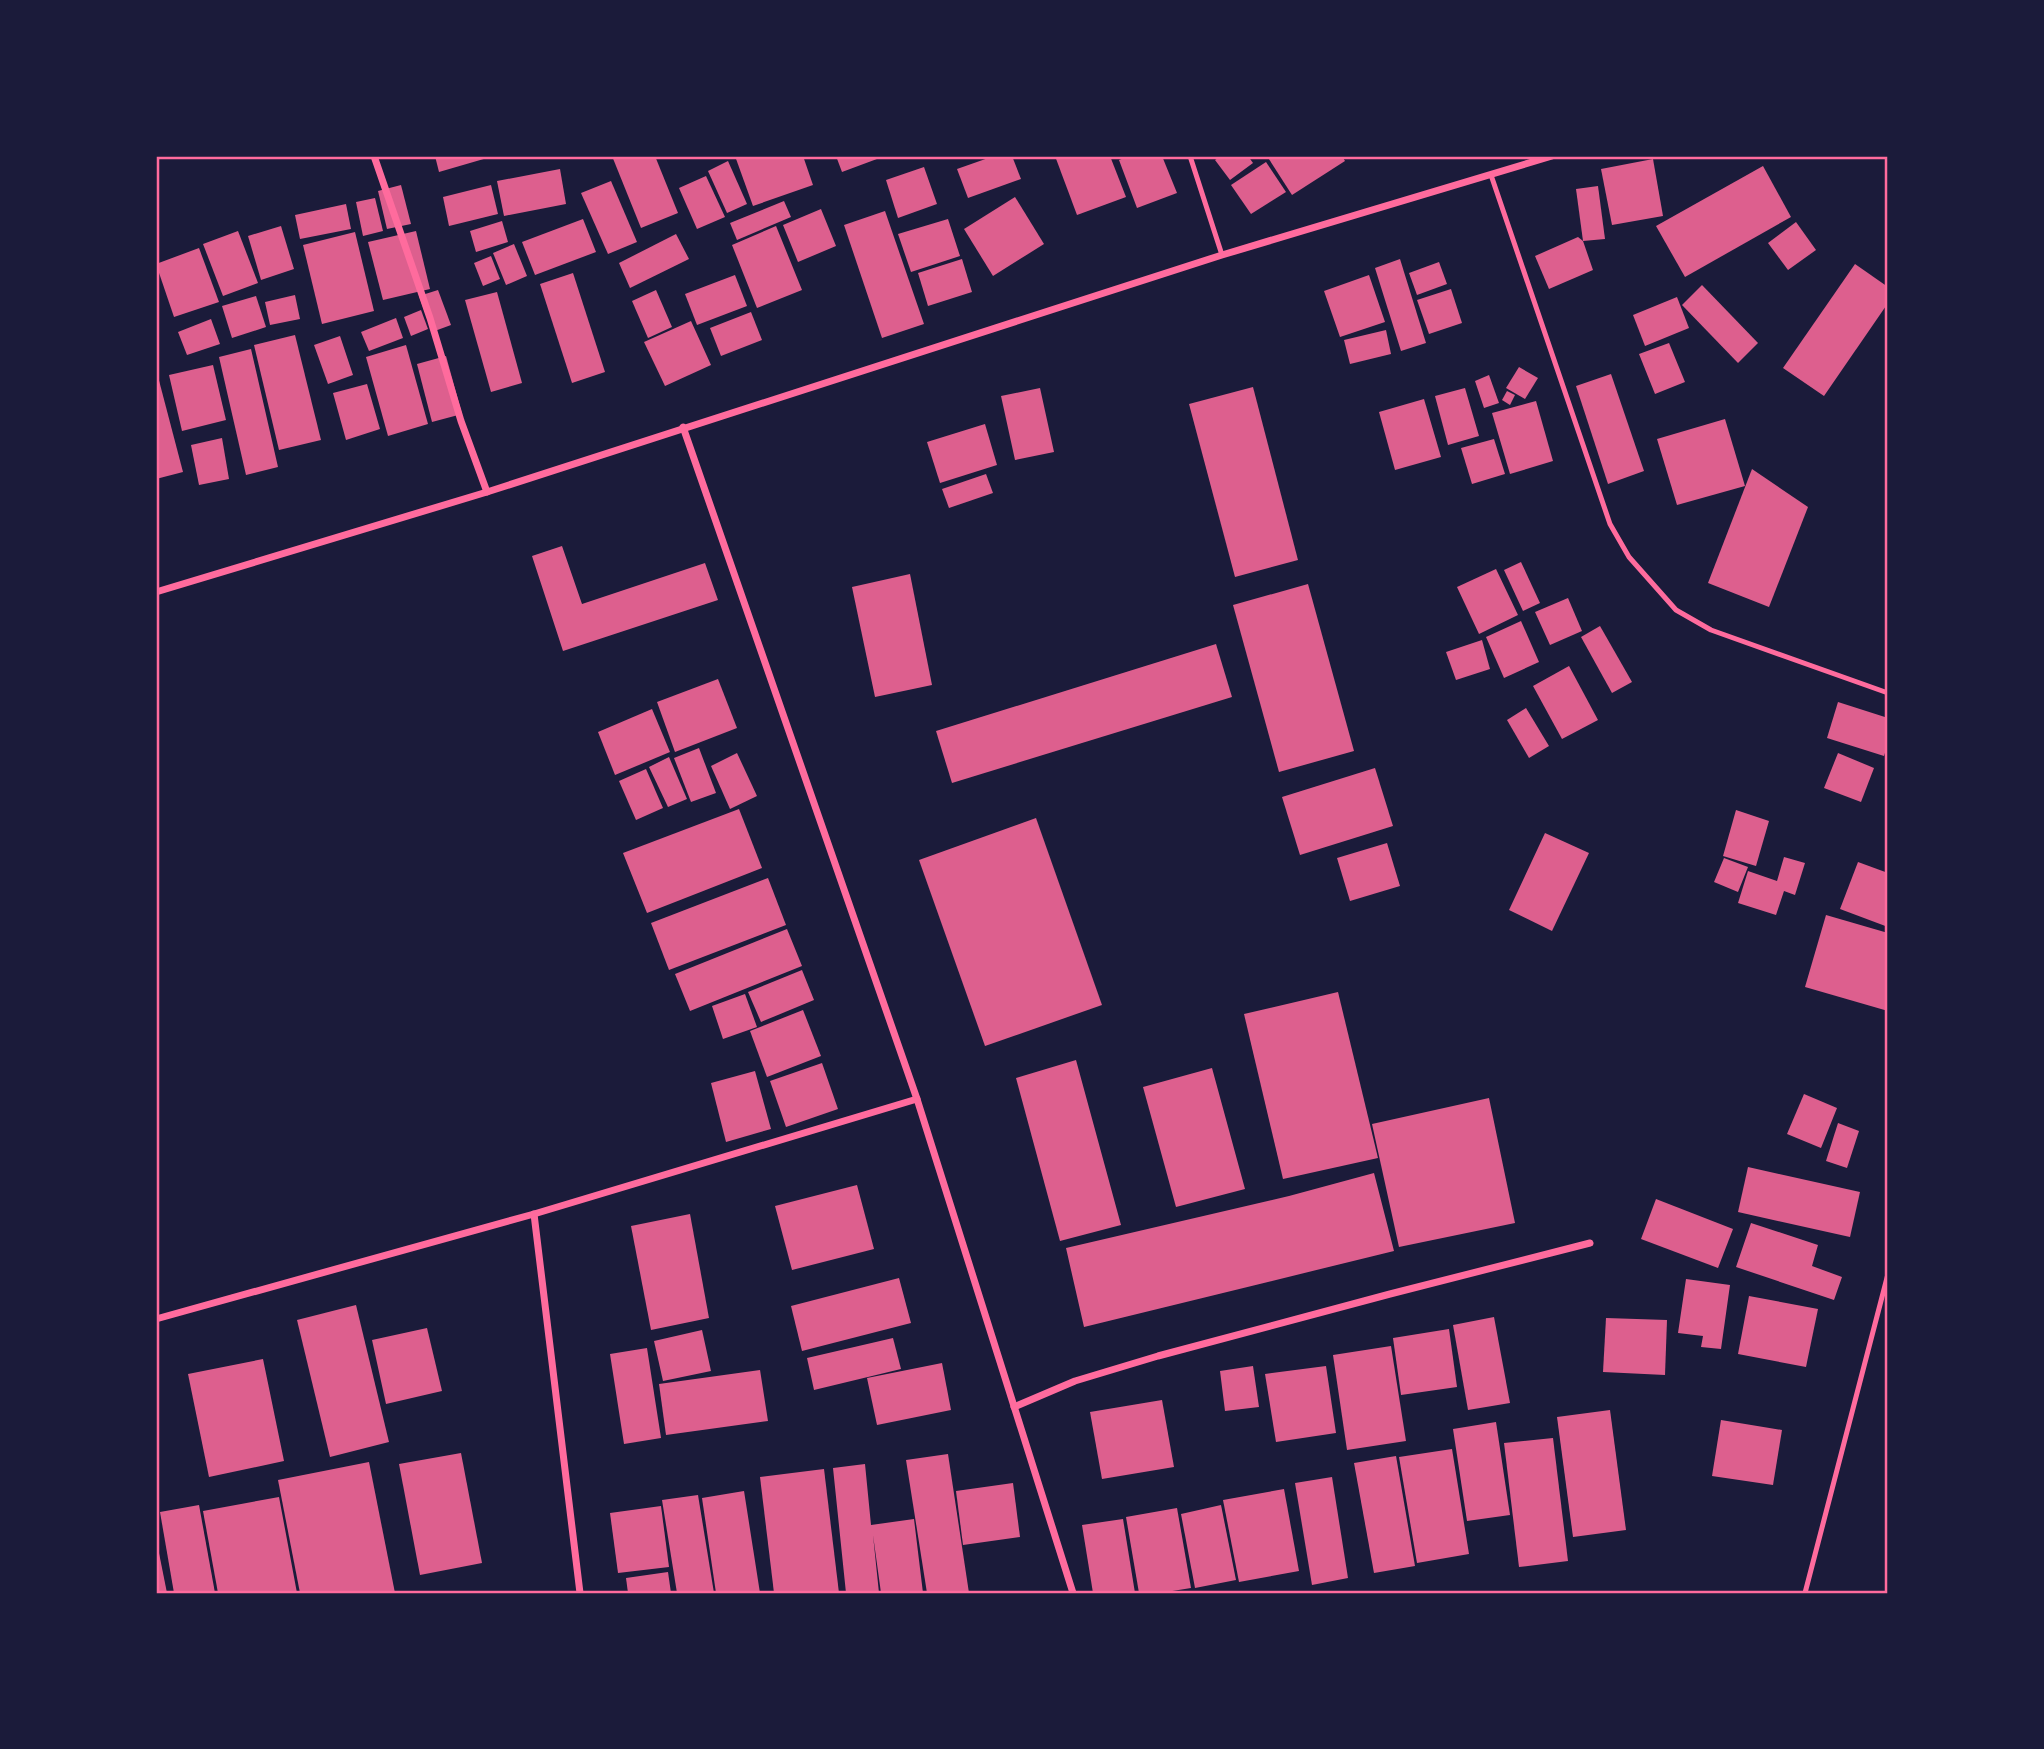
<svg xmlns="http://www.w3.org/2000/svg" width="2044" height="1749" font-family="'Titillium Web',sans-serif">
	<style>
		.building { fill: #dd5f8e }
		.lines { fill: none; stroke-linecap: round; stroke-linejoin: round }
		.service { stroke: #ff6b9d; stroke-width: 5 }
		.minor { stroke: #ff6b9d; stroke-width: 7 }
		.neatline { fill: none; stroke: #ff6b9d; stroke-width: 2.5 }
	</style>
	<rect width="100%" height="100%" fill="#1b1b3a"/>
	<!-- building -->
	<g class="building">
		<path d="M435 156H494L439 172Z"/>
		<path d="M612 156H655L678 213 641 228Z"/>
		<path d="M735 156H803L813 185 753 206Z"/>
		<path d="M836 156H885L842 172Z"/>
		<path d="M994 156H1012L1021 179 968 198 957 169Z"/>
		<path d="M1055 156H1110L1126 197 1077 215Z"/>
		<path d="M1129 156H1162L1177 193 1137 208 1119 160Z"/>
		<path d="M1221 156H1248L1253 163 1230 180 1215 160Z"/>
		<path d="M1267 156H1342L1345 161 1292 195Z"/>
		<path d="M1653 159 1663 216 1612 225 1601 169Z"/>
		<path d="M728 161 747 204 727 213 708 171Z"/>
		<path d="M1266 162 1286 192 1251 214 1231 185Z"/>
		<path d="M1763 166 1791 217 1685 277 1656 226Z"/>
		<path d="M924 167 937 204 898 218 886 180Z"/>
		<path d="M560 169 566 204 504 216 497 181Z"/>
		<path d="M706 176 725 217 697 229 679 188Z"/>
		<path d="M611 181 637 242 608 254 581 193Z"/>
		<path d="M401 185 411 224 387 229 378 191Z"/>
		<path d="M491 185 498 214 449 226 443 197Z"/>
		<path d="M1598 186 1605 239 1583 241 1576 189Z"/>
		<path d="M1015 197 1044 244 993 276 964 229Z"/>
		<path d="M375 198 383 231 363 236 356 202Z"/>
		<path d="M784 201 791 217 737 240 730 223Z"/>
		<path d="M346 204 351 229 300 239 295 215Z"/>
		<path d="M821 209 836 246 798 262 783 225Z"/>
		<path d="M885 211 924 324 882 338 844 225Z"/>
		<path d="M583 219 596 252 535 275 522 242Z"/>
		<path d="M948 219 960 256 911 272 898 234Z"/>
		<path d="M502 221 508 242 476 252 470 231Z"/>
		<path d="M1796 222 1816 250 1788 270 1768 243Z"/>
		<path d="M281 226 294 269 261 280 248 236Z"/>
		<path d="M776 226 802 290 757 308 732 245Z"/>
		<path d="M238 231 258 283 223 296 203 244Z"/>
		<path d="M416 231 430 289 383 300 368 242Z"/>
		<path d="M355 232 374 311 322 324 303 245Z"/>
		<path d="M676 234 689 259 630 288 619 263Z"/>
		<path d="M1578 237 1583 241 1593 270 1549 289 1535 256Z"/>
		<path d="M514 244 527 276 506 285 493 253Z"/>
		<path d="M199 248 219 302 174 317 156 264Z"/>
		<path d="M491 256 500 279 483 286 474 263Z"/>
		<path d="M962 259 972 292 928 306 918 273Z"/>
		<path d="M1400 259 1426 343 1401 351 1375 268Z"/>
		<path d="M1439 262 1447 284 1417 295 1409 273Z"/>
		<path d="M1855 264 1888 287V303L1824 396 1783 368Z"/>
		<path d="M573 273 605 372 572 383 540 284Z"/>
		<path d="M735 275 747 306 697 325 685 294Z"/>
		<path d="M1369 275 1385 322 1340 337 1324 291Z"/>
		<path d="M1702 285 1758 343 1738 363 1682 305Z"/>
		<path d="M1451 289 1462 323 1429 334 1417 300Z"/>
		<path d="M438 290 451 325 432 332 419 296Z"/>
		<path d="M656 290 672 327 648 338 632 301Z"/>
		<path d="M497 292 522 383 491 392 465 300Z"/>
		<path d="M295 295 300 319 270 325 265 302Z"/>
		<path d="M256 296 266 327 232 338 222 306Z"/>
		<path d="M1677 297 1689 328 1645 346 1633 315Z"/>
		<path d="M421 310 428 329 411 336 404 317Z"/>
		<path d="M751 312 762 340 721 356 710 328Z"/>
		<path d="M396 318 403 338 369 351 361 332Z"/>
		<path d="M211 319 220 344 187 355 178 332Z"/>
		<path d="M691 321 711 365 665 386 644 342Z"/>
		<path d="M1386 330 1391 354 1350 364 1344 340Z"/>
		<path d="M295 335 321 440 279 450 254 345Z"/>
		<path d="M340 336 353 375 328 384 314 345Z"/>
		<path d="M1669 343 1685 382 1655 394 1639 354Z"/>
		<path d="M406 345 428 424 388 436 366 357Z"/>
		<path d="M251 349 278 467 246 475 219 357Z"/>
		<path d="M446 356 462 414 432 422 417 364Z"/>
		<path d="M213 365 226 420 182 431 169 375Z"/>
		<path d="M1519 367 1538 378 1525 399 1506 388Z"/>
		<path d="M156 369 183 472 156 479Z"/>
		<path d="M1611 374 1644 471 1608 484 1576 386Z"/>
		<path d="M1489 375 1499 403 1484 408 1475 381Z"/>
		<path d="M367 384 380 429 346 440 333 393Z"/>
		<path d="M1253 387 1298 560 1235 577 1189 404Z"/>
		<path d="M1040 388 1054 452 1015 460 1001 396Z"/>
		<path d="M1465 388 1479 436 1448 445 1435 396Z"/>
		<path d="M1507 391 1515 395 1510 405 1502 400Z"/>
		<path d="M1424 399 1441 457 1395 470 1379 412Z"/>
		<path d="M1536 401 1553 461 1510 474 1492 413Z"/>
		<path d="M1725 419 1745 486 1677 505 1657 439Z"/>
		<path d="M985 424 997 465 940 483 927 442Z"/>
		<path d="M222 438 229 479 199 485 191 445Z"/>
		<path d="M1494 439 1505 474 1472 484 1461 448Z"/>
		<path d="M1752 469 1808 507 1769 607 1708 583Z"/>
		<path d="M986 474 993 493 949 508 942 489Z"/>
		<path d="M562 546 582 604 705 563 718 600 563 651 532 556Z"/>
		<path d="M1521 562 1540 603 1523 611 1504 570Z"/>
		<path d="M1496 569 1518 615 1479 634 1457 587Z"/>
		<path d="M910 574 932 685 875 697 852 587Z"/>
		<path d="M1308 584 1354 751 1279 772 1233 605Z"/>
		<path d="M1568 598 1582 631 1550 645 1535 612Z"/>
		<path d="M1521 621 1539 662 1504 678 1486 637Z"/>
		<path d="M1600 626 1632 682 1612 693 1581 637Z"/>
		<path d="M1482 640 1490 669 1456 680 1446 652Z"/>
		<path d="M1216 644 1232 697 952 783 936 731Z"/>
		<path d="M1569 666 1598 720 1562 739 1533 686Z"/>
		<path d="M718 679 737 728 675 752 657 702Z"/>
		<path d="M1838 702 1888 718V743L1884 756 1827 738Z"/>
		<path d="M1526 708 1549 746 1529 758 1507 720Z"/>
		<path d="M652 709 670 752 615 775 598 732Z"/>
		<path d="M699 748 716 793 691 802 674 758Z"/>
		<path d="M737 753 757 796 730 809 711 766Z"/>
		<path d="M1838 753 1874 768 1861 802 1824 788Z"/>
		<path d="M669 757 687 799 668 807 649 767Z"/>
		<path d="M1375 768 1393 826 1300 855 1282 797Z"/>
		<path d="M646 769 663 808 636 820 619 781Z"/>
		<path d="M739 809 762 868 647 913 623 853Z"/>
		<path d="M1736 810 1769 821 1756 866 1723 856Z"/>
		<path d="M1036 818 1102 1005 985 1046 919 860Z"/>
		<path d="M1545 833 1589 853 1552 931 1509 910Z"/>
		<path d="M1387 843 1400 886 1350 901 1337 858Z"/>
		<path d="M1784 857 1805 863 1795 895 1784 891 1776 915 1738 903 1748 871 1777 881Z"/>
		<path d="M1724 858 1748 867 1738 892 1714 882Z"/>
		<path d="M1858 862 1888 873V927L1840 909Z"/>
		<path d="M768 878 786 925 669 970 651 923Z"/>
		<path d="M1826 915 1888 933V1011L1805 987Z"/>
		<path d="M787 929 802 966 690 1011 675 974Z"/>
		<path d="M802 970 814 1000 761 1022 748 992Z"/>
		<path d="M1338 992 1378 1158 1283 1179 1244 1014Z"/>
		<path d="M745 994 757 1027 723 1039 712 1006Z"/>
		<path d="M803 1010 821 1056 767 1077 750 1031Z"/>
		<path d="M1076 1060 1121 1225 1060 1241 1016 1078Z"/>
		<path d="M822 1063 838 1109 786 1127 770 1081Z"/>
		<path d="M1212 1068 1245 1189 1176 1207 1143 1087Z"/>
		<path d="M755 1071 771 1129 726 1142 711 1083Z"/>
		<path d="M1804 1094 1837 1108 1821 1148 1787 1134Z"/>
		<path d="M1489 1098 1515 1223 1399 1247 1372 1124Z"/>
		<path d="M1838 1123 1859 1131 1847 1168 1826 1161Z"/>
		<path d="M1748 1167 1860 1192 1850 1237 1738 1212Z"/>
		<path d="M1374 1173 1394 1251 1084 1327 1066 1248 1289 1196Z"/>
		<path d="M857 1185 874 1249 792 1270 775 1206Z"/>
		<path d="M1656 1199 1733 1229 1718 1268 1641 1239Z"/>
		<path d="M690 1214 709 1318 651 1330 631 1226Z"/>
		<path d="M1751 1223 1818 1245 1812 1266 1842 1277 1834 1300 1736 1267Z"/>
		<path d="M899 1278 911 1323 802 1351 791 1306Z"/>
		<path d="M1686 1279 1730 1285 1721 1349 1701 1347 1703 1336 1678 1333Z"/>
		<path d="M1749 1296 1818 1309 1806 1367 1738 1354Z"/>
		<path d="M356 1305 389 1442 330 1457 297 1320Z"/>
		<path d="M1494 1317 1510 1403 1468 1410 1453 1325Z"/>
		<path d="M1606 1318 1667 1320 1665 1375 1603 1372Z"/>
		<path d="M427 1328 442 1391 386 1404 372 1340Z"/>
		<path d="M1449 1329 1457 1387 1401 1395 1393 1338Z"/>
		<path d="M702 1330 711 1371 663 1381 654 1341Z"/>
		<path d="M893 1338 901 1369 814 1390 807 1358Z"/>
		<path d="M1391 1346 1406 1441 1347 1450 1333 1355Z"/>
		<path d="M647 1348 661 1438 624 1444 610 1354Z"/>
		<path d="M263 1359 284 1461 209 1477 188 1374Z"/>
		<path d="M942 1363 951 1410 877 1425 867 1378Z"/>
		<path d="M1253 1366 1259 1407 1225 1411 1220 1371Z"/>
		<path d="M1326 1366 1336 1433 1276 1442 1265 1374Z"/>
		<path d="M760 1370 768 1421 666 1435 659 1384Z"/>
		<path d="M1162 1400 1174 1467 1102 1479 1090 1412Z"/>
		<path d="M1610 1410 1626 1530 1573 1537 1557 1417Z"/>
		<path d="M1721 1420 1782 1430 1773 1485 1712 1476Z"/>
		<path d="M1496 1422 1510 1515 1467 1521 1453 1429Z"/>
		<path d="M1553 1438 1568 1561 1519 1567 1504 1443Z"/>
		<path d="M1452 1449 1469 1554 1417 1563 1399 1457Z"/>
		<path d="M461 1453 482 1563 420 1575 399 1464Z"/>
		<path d="M948 1454 969 1593H927L906 1460Z"/>
		<path d="M1396 1456 1415 1566 1374 1573 1354 1463Z"/>
		<path d="M369 1462 395 1593H300L278 1480Z"/>
		<path d="M865 1464 871 1525 914 1519 923 1593H881L873 1535 879 1593H846L833 1468Z"/>
		<path d="M824 1469 839 1593H774L760 1477Z"/>
		<path d="M1332 1477 1348 1578 1312 1585 1295 1483Z"/>
		<path d="M1013 1483 1020 1537 963 1545 956 1491Z"/>
		<path d="M1284 1489 1299 1571 1239 1582 1223 1500Z"/>
		<path d="M744 1491 760 1593H716L702 1498Z"/>
		<path d="M698 1495 714 1593H677L662 1500Z"/>
		<path d="M279 1497 297 1593H218L203 1511Z"/>
		<path d="M199 1505 215 1593H174L160 1512Z"/>
		<path d="M1221 1505 1236 1580 1195 1588 1181 1514Z"/>
		<path d="M661 1506 669 1567 618 1573 610 1513Z"/>
		<path d="M1177 1508 1191 1588 1160 1593H1139L1126 1517Z"/>
		<path d="M1123 1519 1135 1593H1093L1082 1525Z"/>
		<path d="M156 1543H157L167 1593H156Z"/>
		<path d="M668 1572 671 1593H628L626 1578Z"/>
	</g>
	<g class="lines">
		<!-- service -->
		<g class="service">
			<path d="M1190 156 1222 255"/>
			<path d="M1491 175 1610 524 1629 557 1676 610 1711 630 1888 693"/>
			<path d="M1805 1593 1888 1274"/>
		</g>
		<!-- minor -->
		<g class="minor">
			<path d="M374 156 430 318 461 421 487 492"/>
			<path d="M683 427 917 1099 1073 1593"/>
			<path d="M156 592 487 492 1222 255 1552 156"/>
			<path d="M534 1214 580 1593"/>
			<path d="M156 1319 534 1214 917 1099"/>
			<path d="M1014 1407 1075 1381 1158 1356 1390 1294 1590 1243"/>
		</g>
	</g>
	<!-- border -->
	<rect width="2044" height="1749" fill="none" stroke="#1b1b3a" stroke-width="315"/>
	<rect x="158" y="158" width="1728" height="1434" class="neatline"/>
</svg>
